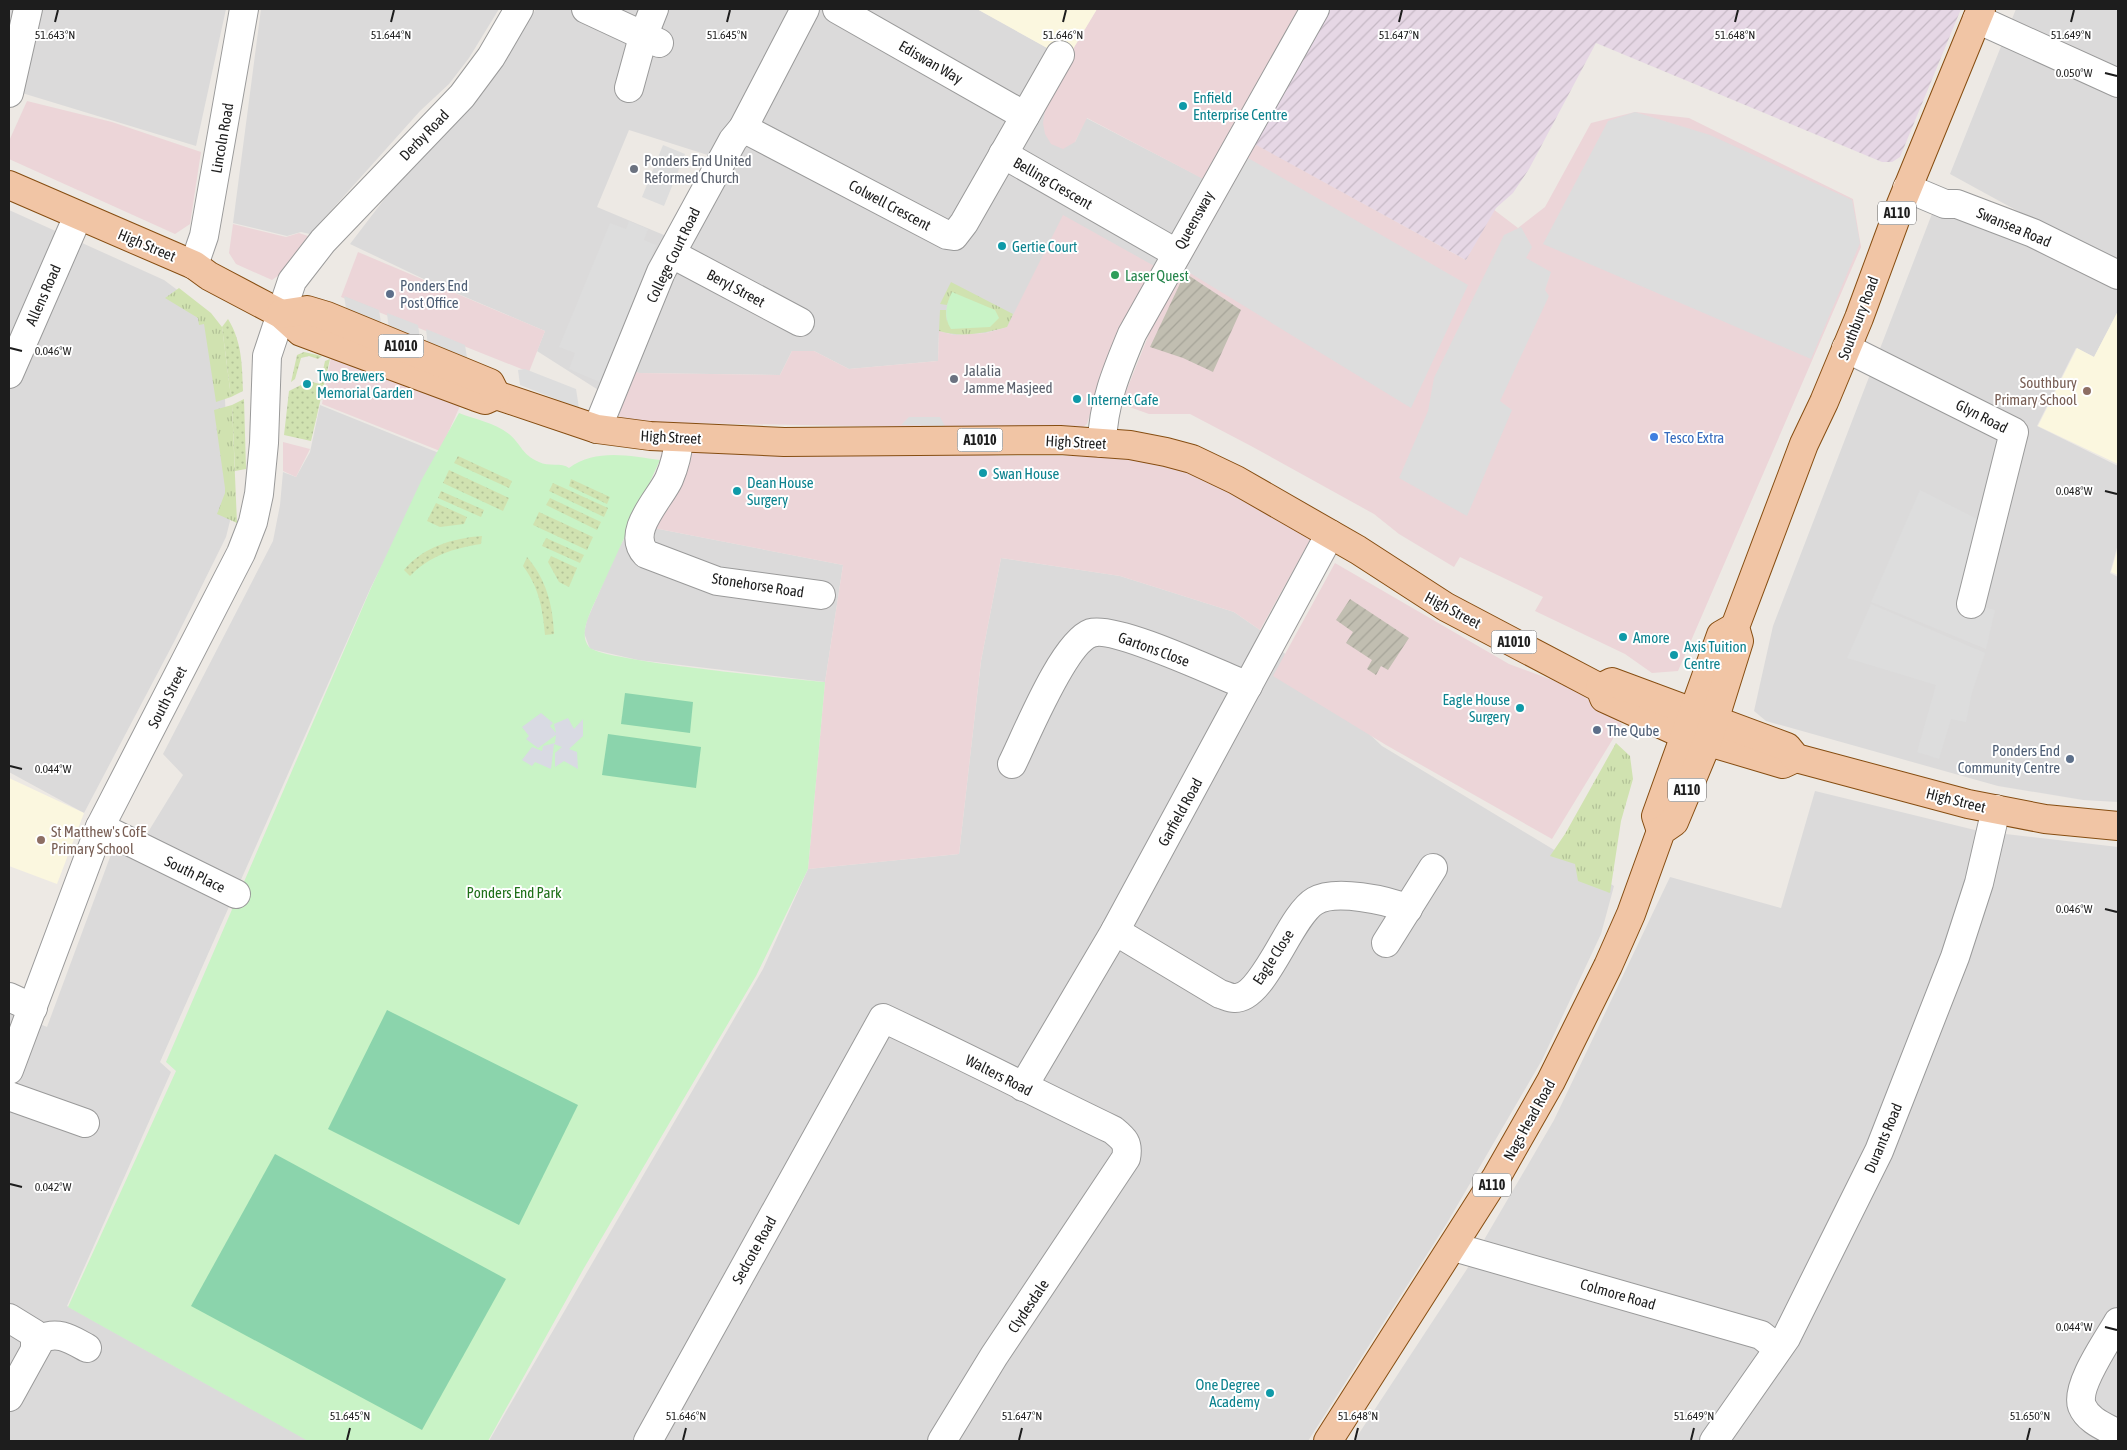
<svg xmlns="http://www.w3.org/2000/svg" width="2127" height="1450" font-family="'Asap Condensed',sans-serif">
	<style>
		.residential { fill: #dbdada }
		.commercial { fill: #ecd5d8 }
		.industrial { fill: url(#industrial-furrows) }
		.education { fill: #fbf7df }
		.construction { fill: url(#construction-furrows) }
		.grass { fill: url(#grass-tufts) }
		.park { fill: #c9f3c6 }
		.garden { fill: url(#garden-dots) }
		.pitch { fill: #8bd4ac }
		.parking { fill: #ddd }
		.plaza { fill: #d9dae3 }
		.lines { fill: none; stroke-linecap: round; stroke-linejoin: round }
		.minor-casing { stroke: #9a9a9a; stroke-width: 30 }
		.major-casing { stroke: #864d11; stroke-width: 30 }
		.minor { stroke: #fff; stroke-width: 28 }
		.major { stroke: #f1c5a5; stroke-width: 28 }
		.ticks { fill: none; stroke: #1d1d1d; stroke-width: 2 }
		.culture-dot { fill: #0f9aa8; stroke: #fff; stroke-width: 2 }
		.worship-dot { fill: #6b7280; stroke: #fff; stroke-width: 2 }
		.leisure-dot { fill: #2e9e5b; stroke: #fff; stroke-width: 2 }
		.service-dot { fill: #5c6f8a; stroke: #fff; stroke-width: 2 }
		.education-dot { fill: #8d6e63; stroke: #fff; stroke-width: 2 }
		.shop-dot { fill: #3f7fe0; stroke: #fff; stroke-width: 2 }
		.labels { text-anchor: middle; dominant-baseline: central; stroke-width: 4; stroke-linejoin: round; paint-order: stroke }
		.shield { fill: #fff; stroke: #616161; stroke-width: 1 }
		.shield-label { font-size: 14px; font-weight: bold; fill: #1d1d1d }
		.street-label { font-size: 15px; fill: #1d1d1d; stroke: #fff }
		.culture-label { font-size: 15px; fill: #0d838f; stroke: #fff; text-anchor: start }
		.worship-label { font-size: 15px; fill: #5b616d; stroke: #fff; text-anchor: start }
		.leisure-label { font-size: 15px; fill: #27864d; stroke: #fff; text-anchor: start }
		.service-label { font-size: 15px; fill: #4e5e75; stroke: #fff; text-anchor: start }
		.education-label { font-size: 15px; fill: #785e54; stroke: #fff; text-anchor: end }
		.shop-label { font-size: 15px; fill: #366cbe; stroke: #fff; text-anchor: start }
		.park-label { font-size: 15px; fill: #1e6f18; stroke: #fff }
		.ticks-label { font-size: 12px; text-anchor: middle; fill: #1d1d1d; stroke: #fff; stroke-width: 4; stroke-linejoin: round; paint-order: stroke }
	</style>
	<defs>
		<pattern id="industrial-furrows" width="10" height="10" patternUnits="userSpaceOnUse" patternTransform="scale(1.25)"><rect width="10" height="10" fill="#e6d7e5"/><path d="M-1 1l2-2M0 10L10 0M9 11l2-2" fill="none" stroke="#c5b8c4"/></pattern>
		<pattern id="construction-furrows" width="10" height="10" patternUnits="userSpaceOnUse" patternTransform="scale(1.25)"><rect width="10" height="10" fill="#c1beb1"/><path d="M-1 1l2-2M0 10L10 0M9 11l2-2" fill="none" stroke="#a5a398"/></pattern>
		<pattern id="grass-tufts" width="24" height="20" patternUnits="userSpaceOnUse" patternTransform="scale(1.25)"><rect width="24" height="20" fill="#d0e2b0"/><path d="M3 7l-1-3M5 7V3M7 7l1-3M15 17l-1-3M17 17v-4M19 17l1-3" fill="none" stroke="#b2c197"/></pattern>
		<pattern id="garden-dots" width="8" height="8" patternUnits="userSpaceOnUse" patternTransform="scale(1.25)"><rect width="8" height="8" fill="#d0e2b0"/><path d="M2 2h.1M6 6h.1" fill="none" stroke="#b2c197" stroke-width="1.8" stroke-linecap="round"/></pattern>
	</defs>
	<rect width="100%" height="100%" fill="#ede9e4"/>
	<!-- residential -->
	<g class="residential">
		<path d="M9 9H226L196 146 9 89Z"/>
		<path d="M261 9H499L469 58 449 84 420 111 310 234 301 232 287 236 233 223Z"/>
		<path d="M536 9H977L1067 59 1075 142 1086 118 1206 180 1156 267 1007 327 986 333 954 335 939 331 938 361 849 369 814 351H792L780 375 639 373 631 370 714 157 629 130 597 207 671 238 603 393 537 351 545 331 430 282 350 244 408 168 483 93Z"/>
		<path d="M2016 9H2118V266L1950 174Z"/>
		<path d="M1935 206 2108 278 2118 286V311L2094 357 2076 348 2037 426 2118 466V544L2110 573 2118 577V802L2083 800 1998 786 1766 721 1754 711 1773 626Z"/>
		<path d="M9 210 164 280 204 310 225 399 230 521 226 537 175 640 84 813 9 772Z"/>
		<path d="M320 405 439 453 371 587 160 1062 171 1072 67 1306 309 1441H9V1011L47 1027 116 841 145 837 183 775 163 754 273 541 280 505 283 472 296 477 310 452Z"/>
		<path d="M633 524 843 565 825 682 638 660 590 649 584 633 587 620 617 551Z"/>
		<path d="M1001 558 1120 576 1234 612 1260 630 1382 746 1614 886 1601 934 1542 1060 1447 1223 1308 1441H489L763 969 808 869 959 854 981 661Z"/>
		<path d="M1815 791 1979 831 2118 847V1441H1354L1467 1269 1554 1120 1670 877 1781 908Z"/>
	</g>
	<!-- commercial -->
	<g class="commercial">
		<path d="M1097 9H1301L1193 223 1100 379 1087 424 1079 430 629 422 619 416 616 411 631 370 639 373 780 375 792 351H814L849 369 938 361 939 331 954 335 986 333 1007 327 1063 215 1156 267 1205 180 1087 118 1075 142 1063 149 1051 144 1045 134 1043 123 1045 111 1051 91 1067 59Z"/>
		<path d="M27 101 112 122 201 152 190 224 175 234 9 159V141Z"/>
		<path d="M1635 112 1689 118 1853 199 1861 247 1678 671 1652 673 1625 654 1535 611 1543 597 1460 557 1454 567 1399 534 1374 514 1251 446 1190 414H1149L1121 404 1167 289 1250 141 1466 260 1493 209 1518 228 1545 207 1591 123Z"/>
		<path d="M233 224 286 237 299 233 308 236 279 275 272 280 236 264 229 253Z"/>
		<path d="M358 252 545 331 529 372 341 297Z"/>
		<path d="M331 357 460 406 440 451 322 404Z"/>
		<path d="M283 442 310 449 296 477 283 471Z"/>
		<path d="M904 448 1000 456H1150L1227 487 1315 531 1260 630 1234 612 1120 576 1001 558 981 661 959 854 808 869 825 682 843 565 633 524 658 468 662 450 814 454Z"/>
		<path d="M1335 563 1509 664 1571 687 1622 724 1552 839 1386 745 1273 676Z"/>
	</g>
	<!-- industrial -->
	<path class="industrial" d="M1325 9H1961L1900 157 1892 162H1882L1596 43 1529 169 1513 193 1496 208 1466 260 1249 141Z"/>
	<!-- education -->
	<g class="education">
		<path d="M977 9H1097L1067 59Z"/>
		<path d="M2118 311V464L2038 426 2077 348 2094 357Z"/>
		<path d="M2118 548V575L2111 572Z"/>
		<path d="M9 778 84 813 57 884 9 866Z"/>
	</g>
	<!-- construction -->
	<g class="construction">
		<path d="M1185 273 1241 310 1213 372 1183 358 1150 347Z"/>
		<path d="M1350 599 1409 638 1388 670 1381 666 1376 675 1367 669 1372 660 1346 643 1353 632 1336 620Z"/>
	</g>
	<!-- grass -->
	<g class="grass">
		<path d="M951 282 1013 314 1007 327C985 333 962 338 939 331L940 310H946V322L949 299 947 305 940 304Z"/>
		<path d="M179 288 211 313 222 327 231 397 216 402 204 324 199 325 198 318 165 298Z"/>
		<path d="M232 405 237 523 217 514 225 493V488L214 410Z"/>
		<path d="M1616 743 1630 756 1633 779 1621 821 1610 893 1578 881 1575 864 1550 856 1565 834Z"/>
	</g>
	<!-- park -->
	<g class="park">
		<path d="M952 292 995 310 999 318 990 327 951 329C943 317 946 305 952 292Z"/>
		<path d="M459 413C476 420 494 422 509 434 522 445 521 454 539 462 548 467 562 462 569 468 596 448 630 456 660 460L592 608C587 620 580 636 589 647 600 661 795 679 825 682L808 869 756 976 584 1268 488 1441H308L68 1307 176 1071 166 1062 371 588 422 479Z"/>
	</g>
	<!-- garden -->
	<g class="garden">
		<path d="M228 319C242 342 242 364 243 391L231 397 222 327Z"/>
		<path d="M304 352 322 356 318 359 309 356 301 358 295 379 291 382 297 355Z"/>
		<path d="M330 359 311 441 284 435 289 391 309 381 320 384 325 361Z"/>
		<path d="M244 399 246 469 235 471 232 405Z"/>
		<path d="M458 456 512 481 509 488 454 463Z"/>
		<path d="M449 470 509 498 503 511 443 483Z"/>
		<path d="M571 479 610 497 607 504 569 486Z"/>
		<path d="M553 483 608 508 604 517 549 491Z"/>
		<path d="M441 491 484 510 481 517 438 498Z"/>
		<path d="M550 498 601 522 597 530 546 505Z"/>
		<path d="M436 503 467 517 464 524 440 527 427 521Z"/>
		<path d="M539 512 593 537 587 550 533 525Z"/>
		<path d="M482 536 481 544C454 548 429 556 410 576L404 570C423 547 453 538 482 536Z"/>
		<path d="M546 538 584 555 580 563 542 546Z"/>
		<path d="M551 556 577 568 569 587 559 582 548 562Z"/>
		<path d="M527 557C546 579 553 605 554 634L545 635C543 610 539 587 523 566Z"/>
	</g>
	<!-- pitch -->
	<g class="pitch">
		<path d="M625 693 693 702 690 733 621 724Z"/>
		<path d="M608 734 701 747 696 788 602 775Z"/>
		<path d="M387 1010 578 1105 519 1225 328 1129Z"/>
		<path d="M275 1154 506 1279 422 1430 191 1306Z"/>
	</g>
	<!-- parking -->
	<g class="parking">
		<path d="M1635 112 1710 135 1852 200 1860 243 1811 359 1543 244 1608 121Z"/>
		<path d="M663 145 685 154 664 206 642 197Z"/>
		<path d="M1248 158 1468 285 1411 408 1185 270Z"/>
		<path d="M629 221 648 229 644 240 656 245 600 382 569 369 575 353 559 347 610 223 626 229Z"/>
		<path d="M1521 227 1532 247 1526 258 1551 272 1545 290 1549 296 1500 401 1512 410 1467 516 1399 478 1428 411 1434 378 1504 235Z"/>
		<path d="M344 296 379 310 382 329 347 314Z"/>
		<path d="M387 313 418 325 421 345 389 331Z"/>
		<path d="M426 329 465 345 468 364 428 347Z"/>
		<path d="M525 369 576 389 579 408 520 385 518 370Z"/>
		<path d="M909 417H940L945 426 901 425Z"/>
		<path d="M1920 490 1977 519 1980 539 1963 601 1995 610 1986 649 1871 602Z"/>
		<path d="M1871 604 1985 653 1972 692 1966 722 1951 719 1939 759 1917 752 1936 685 1847 658Z"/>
	</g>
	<!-- plaza -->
	<path class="plaza" d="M541 713 553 723 550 726 556 733 554 724 568 718 574 729 583 719V736L569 749 577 752 578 769 564 761 555 767V753L562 747 554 744 551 769 535 762 532 766 522 760 532 747 542 751 543 746 555 743 556 735 538 748 526 739 529 736 522 727Z"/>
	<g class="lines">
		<!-- minor casing -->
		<g class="minor-casing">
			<g id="minor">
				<path d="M586 9 659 43"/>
				<path d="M837 9 1025 116"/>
				<path d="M1977 19 2118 83"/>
				<path d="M629 88 643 37 654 9"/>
				<path d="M9 93 28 9"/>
				<path d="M743 128 947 235 954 236 964 223 1060 55"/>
				<path d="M1003 154 1176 253"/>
				<path d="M1907 188 1945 204H1957L2033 233 2118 275"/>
				<path d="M672 254 800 322"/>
				<path d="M194 265 204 236 244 9"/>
				<path d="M1846 348 2014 432 1971 604"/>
				<path d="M9 374 78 216"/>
				<path d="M597 429 661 272 733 140 743 128 805 9"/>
				<path d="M679 438C678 452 675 465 669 479 660 499 625 532 646 554L717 581 821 595"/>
				<path d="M1102 443C1103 403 1117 370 1132 334L1315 9"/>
				<path d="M1012 764C1026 736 1063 643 1091 633 1115 625 1220 675 1248 686"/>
				<path d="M100 827 236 894"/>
				<path d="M1115 931 1220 994C1224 995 1230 998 1234 998 1264 1000 1289 916 1315 901 1335 889 1387 900 1408 909"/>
				<path d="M1386 943 1433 868"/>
				<path d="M9 997 33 1008"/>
				<path d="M9 1070 100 827 241 553 253 522 259 494 264 443 267 356 292 281 323 241 462 96 491 57 519 9"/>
				<path d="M1023 1087 1115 931 1330 534"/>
				<path d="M9 1096 85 1123"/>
				<path d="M1454 1247 1761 1335 1771 1343 1775 1352"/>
				<path d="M9 1318 35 1334V1347"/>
				<path d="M2118 1322C2108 1340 2075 1386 2082 1406 2088 1421 2106 1427 2118 1434"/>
				<path d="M9 1397 41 1339C58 1330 72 1340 87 1348"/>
				<path d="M648 1441 883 1018C960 1054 1036 1093 1113 1130 1124 1139 1129 1143 1126 1158L994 1356 942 1441"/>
				<path d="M1714 1441 1786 1338 1879 1151 1955 957 1979 883 1996 809"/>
			</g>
		</g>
		<!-- major casing -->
		<g class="major-casing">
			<g id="major">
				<path d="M9 185 194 265 209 276 281 314 301 332 476 397 485 400 496 395 597 429 650 436 784 442 1060 440 1130 445 1166 452 1192 459 1236 480 1358 550 1446 607 1600 688 1604 698 1685 735 1783 764 1796 758"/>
				<path d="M281 314 307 310 327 316 490 383 496 395"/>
				<path d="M1600 688 1612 682 1787 747 1796 758 1968 804 2045 819 2118 826"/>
				<path d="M1661 831 1656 816 1721 635 1735 627"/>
				<path d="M1328 1441 1497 1176 1551 1081 1608 966 1631 914 1661 831 1674 822 1707 743 1739 641 1735 627 1804 444 1824 402 1859 318 1901 204 1981 9"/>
			</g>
		</g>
		<!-- minor -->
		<use href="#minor" class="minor"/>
		<!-- major -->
		<use href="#major" class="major"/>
	</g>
	<!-- ticks -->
	<path class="ticks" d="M55 22 58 10M391 22 394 10M727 22 730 10M1063 22 1066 10M1399 22 1402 10M1735 22 1738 10M2071 22 2074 10M2105 73 2117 76M10 348 22 351M2105 491 2117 494M10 766 22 769M2105 909 2117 912M10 1184 22 1187M2105 1327 2117 1330M347 1440 350 1428M683 1440 686 1428M1019 1440 1022 1428M1355 1440 1358 1428M1691 1440 1694 1428M2027 1440 2030 1428"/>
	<!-- markers -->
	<g class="culture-dot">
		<circle cx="1183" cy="106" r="5"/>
		<circle cx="1002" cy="246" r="5"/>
		<circle cx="307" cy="384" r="5"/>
		<circle cx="1077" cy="399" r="5"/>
		<circle cx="983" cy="473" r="5"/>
		<circle cx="737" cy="491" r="5"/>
		<circle cx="1623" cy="637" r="5"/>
		<circle cx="1674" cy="655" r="5"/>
		<circle cx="1520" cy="708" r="5"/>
		<circle cx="1270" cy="1393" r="5"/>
	</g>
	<g class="worship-dot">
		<circle cx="634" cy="169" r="5"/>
		<circle cx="954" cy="379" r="5"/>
	</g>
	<circle class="leisure-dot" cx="1115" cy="275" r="5"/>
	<g class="service-dot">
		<circle cx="390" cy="294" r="5"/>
		<circle cx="1597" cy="730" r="5"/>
		<circle cx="2070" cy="759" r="5"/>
	</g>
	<g class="education-dot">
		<circle cx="2087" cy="391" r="5"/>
		<circle cx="41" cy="840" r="5"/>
	</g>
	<circle class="shop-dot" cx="1654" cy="437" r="5"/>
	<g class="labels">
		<!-- shield labels -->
		<g class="shield">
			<rect x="1878" y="201.5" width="38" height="23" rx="4"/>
			<rect x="378.5" y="334.5" width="45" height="23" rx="4"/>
			<rect x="957.5" y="428.5" width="45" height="23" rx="4"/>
			<rect x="1491.5" y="630.5" width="45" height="23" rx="4"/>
			<rect x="1668" y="778.5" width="38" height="23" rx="4"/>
			<rect x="1473" y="1173.5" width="38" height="23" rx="4"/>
		</g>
		<g class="shield-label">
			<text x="1897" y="213">A110</text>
			<text x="401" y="346">A1010</text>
			<text x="980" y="440">A1010</text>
			<text x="1514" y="642">A1010</text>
			<text x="1687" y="790">A110</text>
			<text x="1492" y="1185">A110</text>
		</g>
		<!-- street labels -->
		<g class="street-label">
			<text transform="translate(931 62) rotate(30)">Ediswan Way</text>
			<text transform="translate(424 135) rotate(-46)">Derby Road</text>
			<text transform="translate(222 138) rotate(-80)">Lincoln Road</text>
			<text transform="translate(1053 183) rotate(30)">Belling Crescent</text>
			<text transform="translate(890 205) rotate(28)">Colwell Crescent</text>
			<text transform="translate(1194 220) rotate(-61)">Queensway</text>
			<text transform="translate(2014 227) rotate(23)">Swansea Road</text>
			<text transform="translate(147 245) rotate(23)">High Street</text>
			<text transform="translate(673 255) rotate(-64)">College Court Road</text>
			<text transform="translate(736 288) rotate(28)">Beryl Street</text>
			<text transform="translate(43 295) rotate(-66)">Allens Road</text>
			<text transform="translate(1858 318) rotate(-69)">Southbury Road</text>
			<text transform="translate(1982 416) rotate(27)">Glyn Road</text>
			<text transform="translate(671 437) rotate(3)">High Street</text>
			<text transform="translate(1076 442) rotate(3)">High Street</text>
			<text transform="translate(758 585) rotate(9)">Stonehorse Road</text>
			<text transform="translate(1453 610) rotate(28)">High Street</text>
			<text transform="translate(1154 649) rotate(20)">Gartons Close</text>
			<text transform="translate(167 697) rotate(-63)">South Street</text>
			<text transform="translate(1956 800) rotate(14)">High Street</text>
			<text transform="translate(1180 812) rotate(-61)">Garfield Road</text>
			<text transform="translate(195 874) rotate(26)">South Place</text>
			<text transform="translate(1273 957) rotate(-57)">Eagle Close</text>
			<text transform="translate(999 1075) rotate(27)">Walters Road</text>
			<text transform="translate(1529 1120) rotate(-61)">Nags Head Road</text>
			<text transform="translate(1883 1138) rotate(-67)">Durants Road</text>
			<text transform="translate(754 1250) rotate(-61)">Sedcote Road</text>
			<text transform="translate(1618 1294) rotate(16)">Colmore Road</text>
			<text transform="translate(1028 1306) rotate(-56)">Clydesdale</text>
		</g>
		<!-- culture labels -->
		<g class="culture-label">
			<text x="1193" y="97">Enfield<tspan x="1193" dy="17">Enterprise Centre</tspan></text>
			<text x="1012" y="246">Gertie Court</text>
			<text x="317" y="375">Two Brewers<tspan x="317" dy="17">Memorial Garden</tspan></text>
			<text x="1087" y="399">Internet Cafe</text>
			<text x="993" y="473">Swan House</text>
			<text x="747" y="482">Dean House<tspan x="747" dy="17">Surgery</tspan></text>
			<text x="1633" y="637">Amore</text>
			<text x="1684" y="646">Axis Tuition<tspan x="1684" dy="17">Centre</tspan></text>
			<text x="1510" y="699" text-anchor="end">Eagle House<tspan x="1510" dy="17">Surgery</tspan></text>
			<text x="1260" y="1384" text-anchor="end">One Degree<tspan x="1260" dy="17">Academy</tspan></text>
		</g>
		<!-- worship labels -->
		<g class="worship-label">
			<text x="644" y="160">Ponders End United<tspan x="644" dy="17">Reformed Church</tspan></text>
			<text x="964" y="370">Jalalia<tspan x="964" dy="17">Jamme Masjeed</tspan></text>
		</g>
		<!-- leisure labels -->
		<g class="leisure-label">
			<text x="1125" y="275">Laser Quest</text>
		</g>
		<!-- service labels -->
		<g class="service-label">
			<text x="400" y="285">Ponders End<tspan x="400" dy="17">Post Office</tspan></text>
			<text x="1607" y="730">The Qube</text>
			<text x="2060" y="750" text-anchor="end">Ponders End<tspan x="2060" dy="17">Community Centre</tspan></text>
		</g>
		<!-- education labels -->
		<g class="education-label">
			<text x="2077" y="382">Southbury<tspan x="2077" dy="17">Primary School</tspan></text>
			<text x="51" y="831" text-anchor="start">St Matthew's CofE<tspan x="51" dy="17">Primary School</tspan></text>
		</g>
		<!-- shop labels -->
		<g class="shop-label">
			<text x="1664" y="437">Tesco Extra</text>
		</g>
		<!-- park labels -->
		<g class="park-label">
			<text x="514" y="892">Ponders End Park</text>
		</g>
	</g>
	<g class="ticks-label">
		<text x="55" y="39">51.643°N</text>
		<text x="391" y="39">51.644°N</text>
		<text x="727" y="39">51.645°N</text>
		<text x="1063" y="39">51.646°N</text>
		<text x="1399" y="39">51.647°N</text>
		<text x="1735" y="39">51.648°N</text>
		<text x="2071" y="39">51.649°N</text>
		<text x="2074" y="77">0.050°W</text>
		<text x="53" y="355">0.046°W</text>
		<text x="2074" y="495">0.048°W</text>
		<text x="53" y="773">0.044°W</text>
		<text x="2074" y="913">0.046°W</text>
		<text x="53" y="1191">0.042°W</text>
		<text x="2074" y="1331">0.044°W</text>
		<text x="350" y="1420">51.645°N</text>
		<text x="686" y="1420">51.646°N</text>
		<text x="1022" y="1420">51.647°N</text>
		<text x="1358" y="1420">51.648°N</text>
		<text x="1694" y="1420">51.649°N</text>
		<text x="2030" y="1420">51.650°N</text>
	</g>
	<!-- border -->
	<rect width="2127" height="1450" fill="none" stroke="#1d1d1d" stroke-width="20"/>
</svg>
